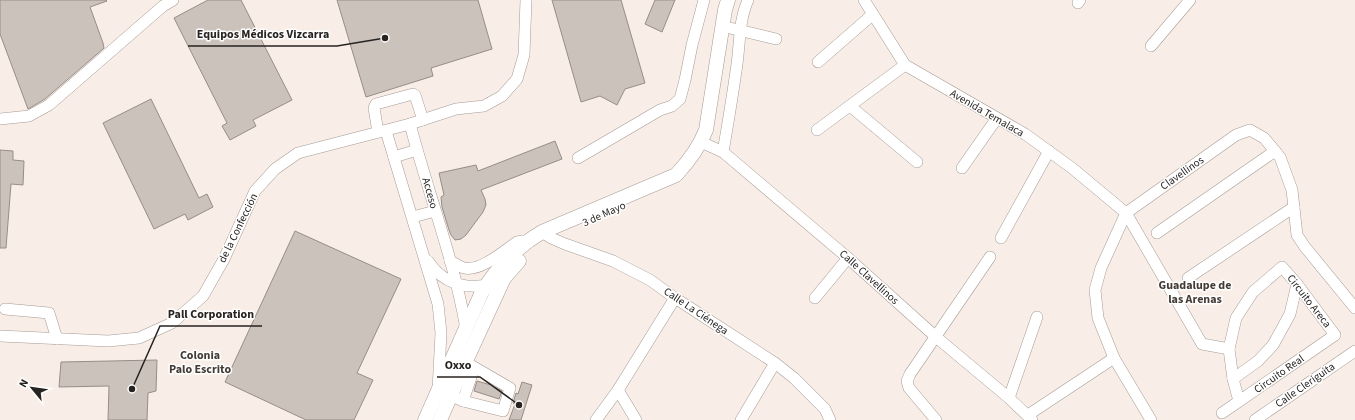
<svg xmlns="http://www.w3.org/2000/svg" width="1355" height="420" font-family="'Source Sans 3',sans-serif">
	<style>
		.building { fill: #ccc2bc; stroke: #978d87 }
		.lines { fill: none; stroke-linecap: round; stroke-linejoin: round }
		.minor-casing { stroke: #a59b95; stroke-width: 12 }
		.major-casing { stroke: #a59b95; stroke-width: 15 }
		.minor { stroke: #fff; stroke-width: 11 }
		.major { stroke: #fff; stroke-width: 14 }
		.labels { text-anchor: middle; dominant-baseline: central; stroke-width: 3; stroke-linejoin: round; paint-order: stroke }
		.street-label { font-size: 11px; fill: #272321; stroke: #fff }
		.neighbourhood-label { font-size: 12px; font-weight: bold; fill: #443b36; stroke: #fff }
		.leader { fill: none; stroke: #272321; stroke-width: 1.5 }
		.callout-dot { fill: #272321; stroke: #fff; stroke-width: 1.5 }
		.callout-label { font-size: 12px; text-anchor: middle; font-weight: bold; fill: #272321; stroke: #fff; stroke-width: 3; stroke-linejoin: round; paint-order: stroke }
	</style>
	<rect width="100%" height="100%" fill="#f9eee7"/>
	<!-- building -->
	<g class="building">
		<path d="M0 0H106L107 1 90 7 103 43 104 48 45 99 28 109 0 34Z"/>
		<path d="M208 0H241L292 100 253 120 256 126 230 140 222 126 227 123 174 18Z"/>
		<path d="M337 0H478L492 49 431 68 433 76 366 97Z"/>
		<path d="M552 0H621L645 83 625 89 617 105 600 96 581 102Z"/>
		<path d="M655 0H675L662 32 645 24Z"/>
		<path d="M151 99 199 198 207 194 213 207 188 220 185 214 154 229 103 123Z"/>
		<path d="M555 141 562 159 481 190 485 199 486 205 483 212 466 235 461 239 455 240 451 235 449 230 442 207 441 197 444 195 439 173 476 165 478 171Z"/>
		<path d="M0 150 13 151V160L24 161 23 185 11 184 6 248H0Z"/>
		<path d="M295 231 401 279 357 373 373 380 354 420H306L225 382Z"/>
		<path d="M157 360 156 391 148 393 147 420H108L109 386 59 387 61 362Z"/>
		<path d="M477 381 491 385 502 391 499 399 474 391Z"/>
		<path d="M522 382 532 385 521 420H509L515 404 513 403 516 393 518 394Z"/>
	</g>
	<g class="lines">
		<!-- minor casing -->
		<g class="minor-casing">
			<g id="minor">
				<path d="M864 0 905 65 1025 134 1072 168 1126 213 1202 344 1229 349"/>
				<path d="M1078 3 1080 0"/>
				<path d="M730 28 776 39"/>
				<path d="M1151 46 1190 0"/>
				<path d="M818 62 872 15"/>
				<path d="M850 106 917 162"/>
				<path d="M0 119 29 116 49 105 163 6 173 0"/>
				<path d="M410 124C428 193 454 259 466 329"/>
				<path d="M817 130 905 65"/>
				<path d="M386 131 438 304 441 333 438 390 463 401 503 411 510 388 460 359"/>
				<path d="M378 132 374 108 376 104 413 94 415 95 423 120"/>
				<path d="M701 142 723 152 848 258 936 337 1009 398 1032 420"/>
				<path d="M723 152C728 123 733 93 737 64 740 42 739 20 748 0"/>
				<path d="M394 157 417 150"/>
				<path d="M578 158 660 110 672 106 680 99 685 80 692 45 704 0"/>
				<path d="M962 168 997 118"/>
				<path d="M413 217 435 211"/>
				<path d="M542 232 551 238 565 244 613 261 650 280 675 298 775 363 794 378 825 409 830 420"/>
				<path d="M1157 233 1275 151"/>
				<path d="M1001 238 1049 151"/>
				<path d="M428 261C443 284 466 290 492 284"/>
				<path d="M450 261C455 263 460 267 464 268 480 272 504 251 517 242L523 241"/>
				<path d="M1188 278 1294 207"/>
				<path d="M815 298 848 258"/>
				<path d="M5 309 49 313 57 339"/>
				<path d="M0 336 108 341 139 338 172 323 203 296 224 259 255 191 275 169 298 153 410 124 456 109 484 106 502 96 517 79 524 55 526 0"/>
				<path d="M1233 379 1258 361 1273 345 1290 314 1297 284"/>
				<path d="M618 390 636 420"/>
				<path d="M1009 398 1037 317"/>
				<path d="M463 401 474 368"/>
				<path d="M1222 413 1335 335 1297 284 1282 267 1253 292 1236 318 1229 349 1233 379 1239 401"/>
				<path d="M1028 415 1114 358"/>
				<path d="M596 420 618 390 675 298"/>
				<path d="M741 420 775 363"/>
				<path d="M936 420 909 388 907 381 910 374 990 257"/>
				<path d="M1151 420 1114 358 1098 318 1095 290 1101 268 1126 213 1236 135 1250 130 1264 138 1280 157 1292 190 1297 235 1305 247 1355 308"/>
				<path d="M1255 420 1355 351"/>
			</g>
		</g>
		<!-- major casing -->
		<g class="major-casing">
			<g id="major">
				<path d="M425 420 482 292C497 268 518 246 542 232L676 175C689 161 699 148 706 130L725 10 728 0"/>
				<path d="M440 420 465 363 504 278 519 261"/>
			</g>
		</g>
		<!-- minor -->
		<use href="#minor" class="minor"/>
		<!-- major -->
		<use href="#major" class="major"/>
	</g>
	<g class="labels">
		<!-- street labels -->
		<g class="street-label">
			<text transform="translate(987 113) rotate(30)">Avenida Temalaca</text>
			<text transform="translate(1182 173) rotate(-35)">Clavellinos</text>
			<text transform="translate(430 193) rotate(74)">Acceso</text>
			<text transform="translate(604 214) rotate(-24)">3 de Mayo</text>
			<text transform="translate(238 228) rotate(-64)">de la Confección</text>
			<text transform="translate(869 277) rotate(42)">Calle Clavellinos</text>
			<text transform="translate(1309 301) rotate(52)">Circuito Areca</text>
			<text transform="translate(696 311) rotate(34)">Calle La Ciénega</text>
			<text transform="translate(1279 374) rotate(-35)">Circuito Real</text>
			<text transform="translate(1305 385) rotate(-35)">Calle Cleriguita</text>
		</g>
		<!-- neighbourhood labels -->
		<g class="neighbourhood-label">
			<text x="1195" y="285">Guadalupe de<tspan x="1195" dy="14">las Arenas</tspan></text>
			<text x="200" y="355">Colonia<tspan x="200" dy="14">Palo Escrito</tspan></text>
		</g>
	</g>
	<!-- callouts -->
	<path class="leader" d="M385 38L337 46H188M132 389L160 326H262M519 405L480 377H437"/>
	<g class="callout-dot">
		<circle cx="385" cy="38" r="4"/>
		<circle cx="132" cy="389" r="4"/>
		<circle cx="519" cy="405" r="4"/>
	</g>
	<g class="callout-label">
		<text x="263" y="38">Equipos Médicos Vizcarra</text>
		<text x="211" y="318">Pall Corporation</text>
		<text x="458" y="369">Oxxo</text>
	</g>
	<!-- north arrow -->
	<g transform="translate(32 388) rotate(299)" stroke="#ffffff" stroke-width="3" paint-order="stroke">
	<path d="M0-3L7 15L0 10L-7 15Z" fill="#272321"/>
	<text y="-6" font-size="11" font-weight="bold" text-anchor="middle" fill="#272321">N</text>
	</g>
</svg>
